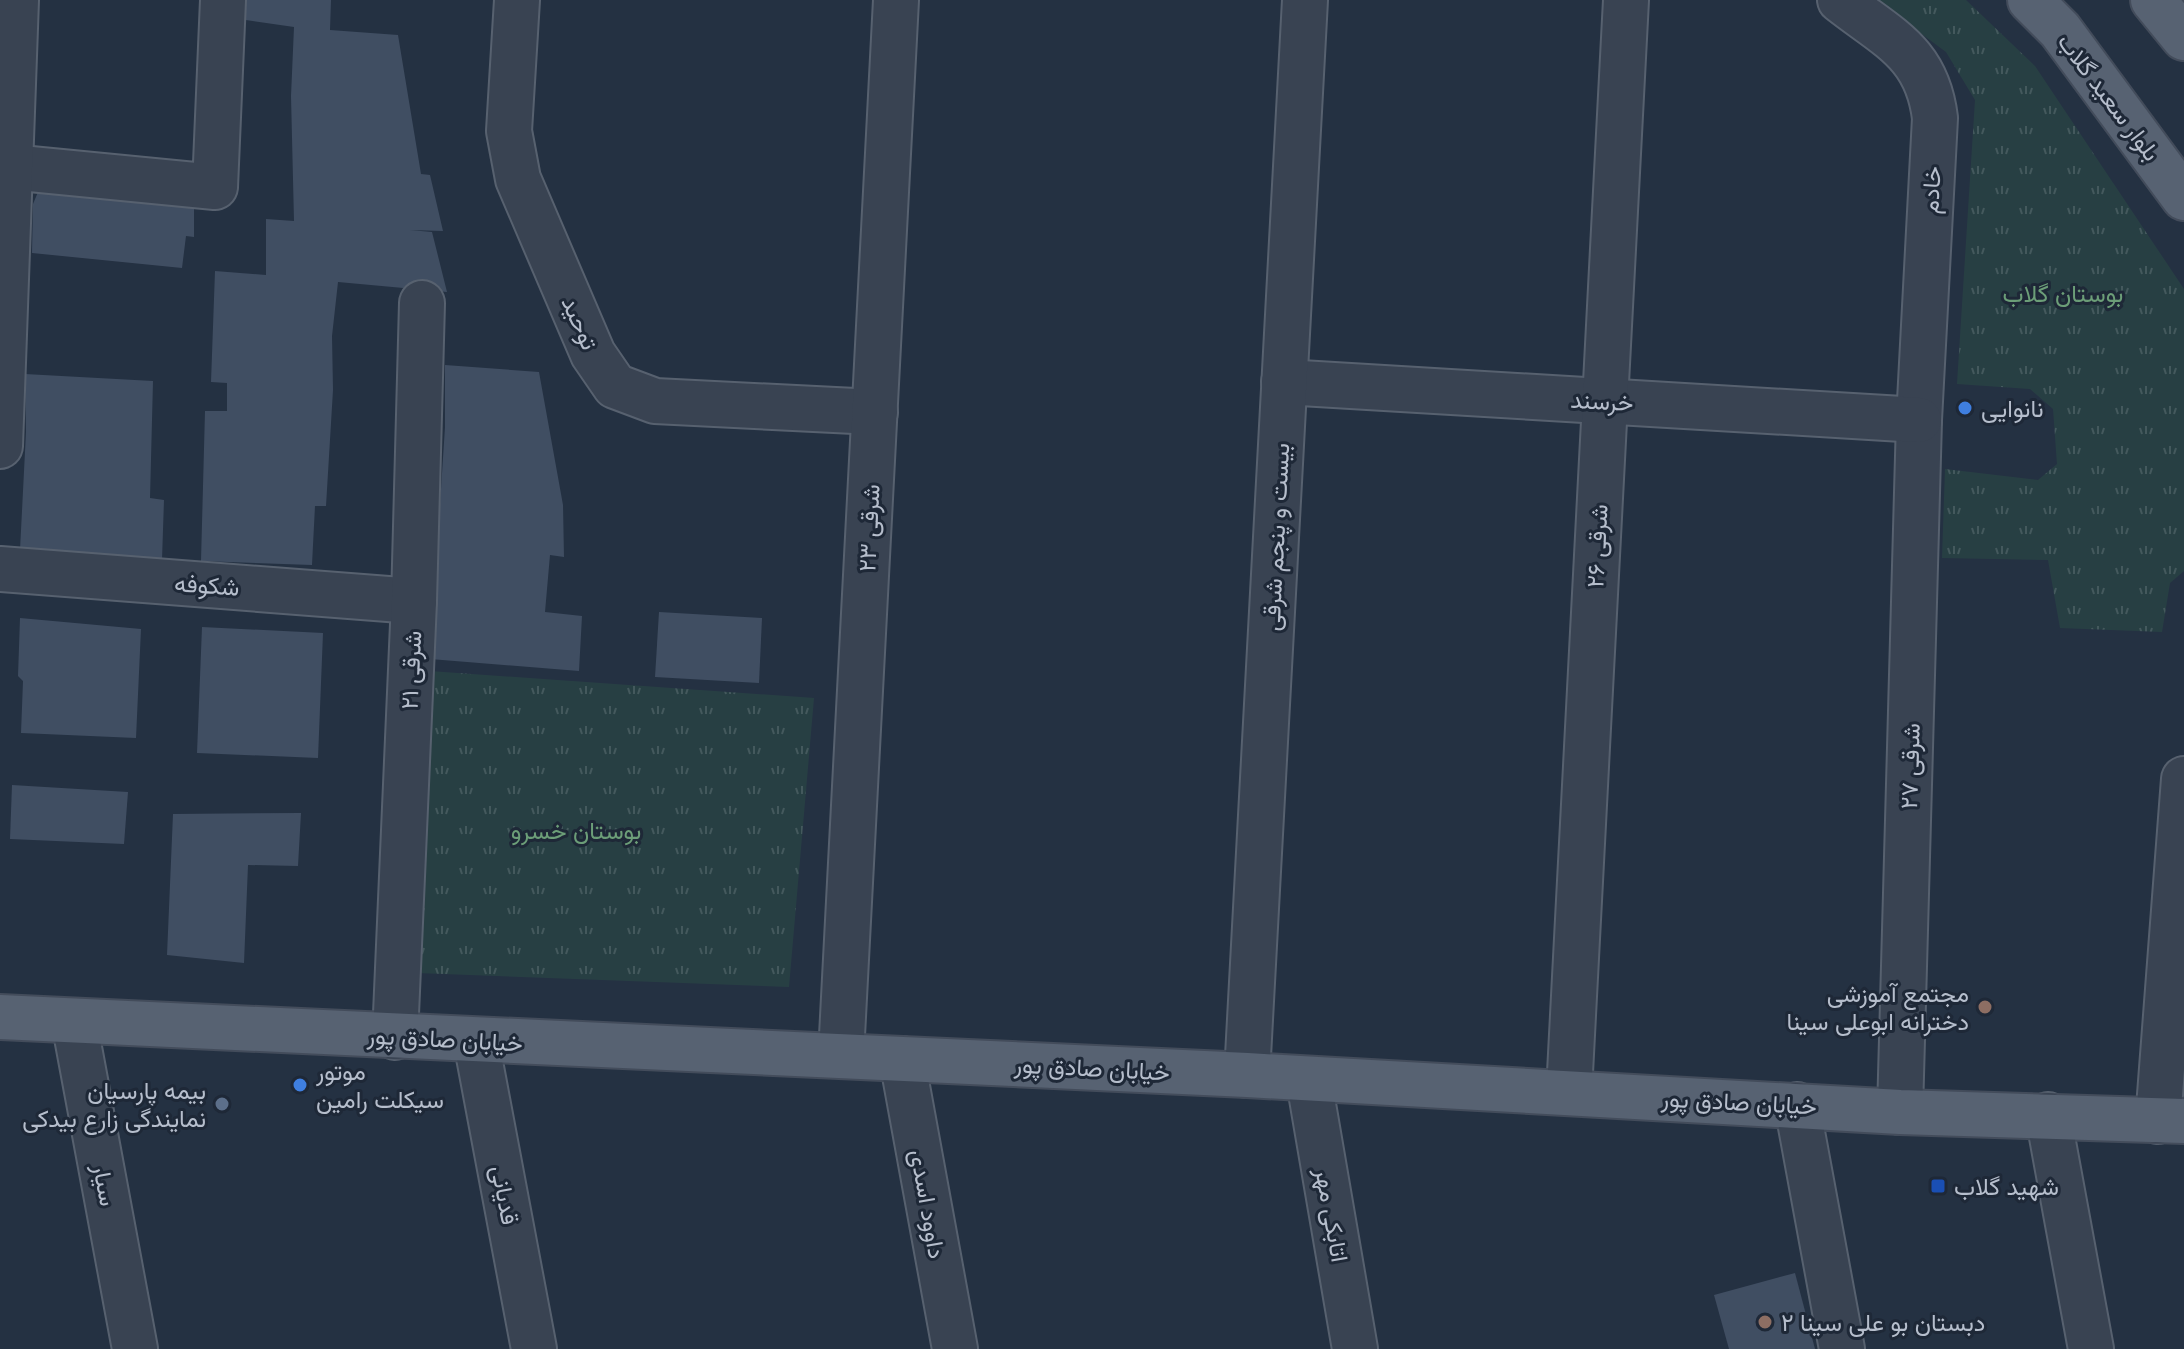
<svg xmlns="http://www.w3.org/2000/svg" width="2184" height="1349" font-family="Poppins,Vazirmatn,sans-serif">
	<style>
		.park { fill: url(#park-tufts) }
		.building { fill: #404e62 }
		.lines { fill: none; stroke-linecap: round; stroke-linejoin: round }
		.minor-casing { stroke: #57616f; stroke-width: 48 }
		.major-casing { stroke: #434c5b; stroke-width: 48 }
		.minor { stroke: #394352; stroke-width: 44 }
		.major { stroke: #576272; stroke-width: 44 }
		.shop-dot { fill: #3f7fe0; stroke: #1e2837; stroke-width: 3 }
		.education-dot { fill: #8d6e63; stroke: #1e2837; stroke-width: 3 }
		.service-dot { fill: #5c6f8a; stroke: #1e2837; stroke-width: 3 }
		.transit-dot { fill: #1a4fb4; stroke: #1e2837; stroke-width: 3 }
		.labels { text-anchor: middle; dominant-baseline: central; stroke-width: 6; stroke-linejoin: round; paint-order: stroke }
		.street-label { font-size: 24px; fill: #b6becc; stroke: #1e2837 }
		.park-label { font-size: 24px; fill: #6c9e78; stroke: #1e2837 }
		.poi-label { font-size: 24px; fill: #b6becc; stroke: #1e2837; text-anchor: start }
	</style>
	<defs>
		<pattern id="park-tufts" width="24" height="20" patternUnits="userSpaceOnUse" patternTransform="scale(2)"><rect width="24" height="20" fill="#273f43"/><path d="M3 7l-1-3M5 7V3M7 7l1-3M15 17l-1-3M17 17v-4M19 17l1-3" fill="none" stroke="#44595d"/></pattern>
	</defs>
	<rect width="100%" height="100%" fill="#243142"/>
	<!-- park -->
	<g class="park">
		<path d="M1876 0H1966L2035 66 2184 289V571L2170 583 2162 632 2060 628 2048 560 1942 558 1945 469 2038 480 2057 464 2053 409 2030 389 1957 384 1975 100 1946 52Z"/>
		<path d="M429 671 814 698 789 987 417 973Z"/>
	</g>
	<!-- building -->
	<g class="building">
		<path d="M241 0H331L330 30 398 35 421 174 430 175 443 231 410 230 432 232 447 292 338 282 332 336 333 390 326 506H315L312 565 201 561 205 411H227V383L211 382 215 271 266 275V219L294 221 291 96 294 27 239 19Z"/>
		<path d="M46 188 194 208V237L186 236 182 268 32 253 33 204 38 192Z"/>
		<path d="M445 365 539 372 563 505 564 557 550 555 545 612 582 616 579 671 430 659 445 427Z"/>
		<path d="M25 374 153 381 150 498 164 500 162 560 20 550 26 432Z"/>
		<path d="M659 612 762 618 759 683 655 677Z"/>
		<path d="M20 618 141 629 136 738 21 733 23 681 18 676Z"/>
		<path d="M202 627 323 633 318 758 197 753Z"/>
		<path d="M12 785 128 792 124 844 10 839Z"/>
		<path d="M301 813 298 866 248 865 244 963 167 955 173 814Z"/>
		<path d="M1795 1273 1815 1349H1729L1714 1295Z"/>
	</g>
	<g class="lines">
		<!-- minor casing -->
		<g class="minor-casing">
			<g id="minor">
				<path d="M517 0 509 131 518 179 593 354 615 386 655 401 875 412"/>
				<path d="M1840 0C1888 38 1927 52 1935 118L1919 420 1900 1112"/>
				<path d="M10 167 215 187 223 0"/>
				<path d="M1284 382 1919 420"/>
				<path d="M0 446 16 0"/>
				<path d="M0 569 414 601"/>
				<path d="M74 1021 135 1349"/>
				<path d="M395 1037 414 601 422 303"/>
				<path d="M476 1041 534 1349"/>
				<path d="M841 1055 896 0"/>
				<path d="M902 1059 955 1349"/>
				<path d="M1247 1075 1305 0"/>
				<path d="M1309 1081 1355 1349"/>
				<path d="M1569 1092 1626 0"/>
				<path d="M1797 1105 1842 1349"/>
				<path d="M2048 1115 2091 1349"/>
				<path d="M2158 1121 2184 779"/>
			</g>
		</g>
		<!-- major casing -->
		<g class="major-casing">
			<g id="major">
				<path d="M2030 0 2060 30 2184 198"/>
				<path d="M2153 0 2184 38"/>
				<path d="M0 1017 1247 1075 1900 1112 2184 1121"/>
			</g>
		</g>
		<!-- minor -->
		<use href="#minor" class="minor"/>
		<!-- major -->
		<use href="#major" class="major"/>
	</g>
	<!-- markers -->
	<g class="shop-dot">
		<circle cx="1965" cy="408" r="8"/>
		<circle cx="300" cy="1085" r="8"/>
	</g>
	<g class="education-dot">
		<circle cx="1985" cy="1007" r="8"/>
		<circle cx="1765" cy="1322" r="8"/>
	</g>
	<circle class="service-dot" cx="222" cy="1104" r="8"/>
	<rect class="transit-dot" x="1930" y="1178" width="16" height="16" rx="4"/>
	<g class="labels">
		<!-- street labels -->
		<g class="street-label">
			<text transform="translate(2109 97) rotate(53)">بلوار سعید گلاب</text>
			<text transform="translate(1931 190) rotate(-87)">خادم</text>
			<text transform="translate(580 323) rotate(66)">توحید</text>
			<text transform="translate(1602 401) rotate(3)">خرسند</text>
			<text transform="translate(869 528) rotate(-87)">۲۳ شرقی</text>
			<text transform="translate(1276 537) rotate(-87)">بیست و پنجم شرقی</text>
			<text transform="translate(1597 546) rotate(-87)">۲۶ شرقی</text>
			<text transform="translate(207 585) rotate(4)">شکوفه</text>
			<text transform="translate(411 670) rotate(-87)">۲۱ شرقی</text>
			<text transform="translate(1910 766) rotate(-88)">۲۷ شرقی</text>
			<text transform="translate(445 1039) rotate(3)">خیابان صادق پور</text>
			<text transform="translate(1092 1068) rotate(3)">خیابان صادق پور</text>
			<text transform="translate(1739 1102) rotate(3)">خیابان صادق پور</text>
			<text transform="translate(105 1185) rotate(79)">سیار</text>
			<text transform="translate(505 1195) rotate(79)">قدیانی</text>
			<text transform="translate(928 1204) rotate(80)">داوود اسدی</text>
			<text transform="translate(1332 1215) rotate(80)">اتابکی مهر</text>
		</g>
		<!-- park labels -->
		<g class="park-label">
			<text x="2063" y="293">بوستان گلاب</text>
			<text x="576" y="830">بوستان خسرو</text>
		</g>
		<!-- poi labels -->
		<g class="poi-label">
			<text x="1981" y="408">نانوایی</text>
			<text x="1969" y="993" text-anchor="end">مجتمع آموزشی<tspan x="1969" dy="28">دخترانه ابوعلی سینا</tspan></text>
			<text x="316" y="1071">موتور<tspan x="316" dy="28">سیکلت رامین</tspan></text>
			<text x="206" y="1090" text-anchor="end">بیمه پارسیان<tspan x="206" dy="28">نمایندگی زارع بیدکی</tspan></text>
			<text x="1954" y="1186">شهید گلاب</text>
			<text x="1781" y="1322">دبستان بو علی سینا ۲</text>
		</g>
	</g>
</svg>
